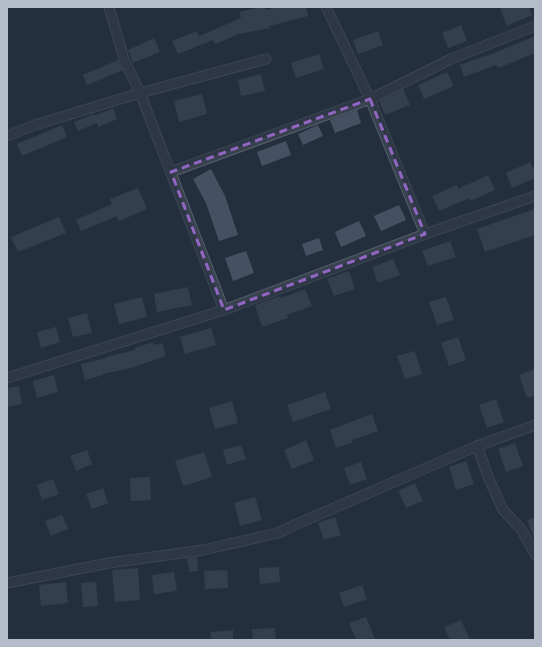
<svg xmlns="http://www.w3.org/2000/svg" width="542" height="647" font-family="'Noto Sans',sans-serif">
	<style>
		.building { fill: #455162 }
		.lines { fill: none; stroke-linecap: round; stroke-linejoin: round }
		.minor-casing { stroke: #565f6c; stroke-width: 11 }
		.minor { stroke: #38414e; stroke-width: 9 }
		.marked { fill: none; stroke: #9266c3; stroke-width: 3; stroke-dasharray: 8 5; stroke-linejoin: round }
	</style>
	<rect width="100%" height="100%" fill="#242f3e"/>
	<!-- building -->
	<g class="building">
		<path d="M261 7H265L266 10 278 7H306L308 16 269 26 270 28 239 34 215 44 213 40 178 54 172 41 197 31 199 36 241 18 239 12Z"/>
		<path d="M506 7H529L532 15 507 26 500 9Z"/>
		<path d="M461 25 467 41 448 48 442 33Z"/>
		<path d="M378 31 383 45 358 54 353 40Z"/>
		<path d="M535 36V53L498 68 496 65 464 77 460 65 487 55V56Z"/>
		<path d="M154 38 160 52 133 63 128 50Z"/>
		<path d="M319 54 324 69 296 78 291 63Z"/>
		<path d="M118 60 123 70 87 85 83 75Z"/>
		<path d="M447 72 454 86 424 99 418 85Z"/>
		<path d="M261 74 265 91 241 96 238 80Z"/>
		<path d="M403 89 410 105 385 115 379 101Z"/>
		<path d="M202 94 207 114 179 122 174 101Z"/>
		<path d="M113 108 117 119 98 127 97 123 78 131 74 122 94 114 95 116Z"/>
		<path d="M357 110 361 123 335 133 330 120Z"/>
		<path d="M62 125 67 137 22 156 17 144Z"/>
		<path d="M318 125 323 136 303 145 298 134Z"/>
		<path d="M286 141 291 155 262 166 257 152Z"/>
		<path d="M530 162 535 172V178L512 188 506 173Z"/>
		<path d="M211 169 225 196 238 235 219 241 206 203 193 179Z"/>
		<path d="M488 175 495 190 470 201 469 198 439 211 432 196 457 185 458 189Z"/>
		<path d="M138 188 147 209 119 221 117 216 81 231 76 220 112 204 110 199Z"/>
		<path d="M399 205 406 220 381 231 374 216Z"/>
		<path d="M535 209V235L485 252 477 229Z"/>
		<path d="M59 217 66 233 18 252 11 237Z"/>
		<path d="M359 221 366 236 341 247 335 232Z"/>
		<path d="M319 238 323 250 306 256 302 244Z"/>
		<path d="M450 241 456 257 428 266 422 251Z"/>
		<path d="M246 251 254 273 233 281 225 258Z"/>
		<path d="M393 259 400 275 378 283 372 267Z"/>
		<path d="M349 271 355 289 334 296 327 279Z"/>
		<path d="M188 287 192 305 157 312 154 294Z"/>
		<path d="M305 289 312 306 287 315 288 318 262 327 255 305 280 296 281 298Z"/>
		<path d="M142 297 147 317 119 324 114 304Z"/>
		<path d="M446 297 454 320 437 325 429 302Z"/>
		<path d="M87 313 92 333 73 337 68 318Z"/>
		<path d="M56 327 60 342 41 348 37 332Z"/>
		<path d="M211 328 216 345 185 354 180 337Z"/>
		<path d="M458 337 466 360 449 366 441 343Z"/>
		<path d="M153 342 154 345 162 343 166 356 131 368 103 374V375L85 380 81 364 106 358V357L135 350V348Z"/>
		<path d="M415 351 422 374 405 379 397 356Z"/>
		<path d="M535 369V395L527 398 519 375Z"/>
		<path d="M54 375 58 392 37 398 33 381Z"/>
		<path d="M19 386 22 404 7 407V388Z"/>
		<path d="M325 392 331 409 293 422 287 405Z"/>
		<path d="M496 399 504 422 487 428 479 405Z"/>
		<path d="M232 401 238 423 215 429 209 408Z"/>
		<path d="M372 414 378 431 352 440 353 442 336 448 330 430Z"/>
		<path d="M306 440 314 460 292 469 284 450Z"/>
		<path d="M515 443 523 466 506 472 498 449Z"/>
		<path d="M241 445 246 459 227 465 223 450Z"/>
		<path d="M87 450 92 464 76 471 70 456Z"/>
		<path d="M204 452 212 477 183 486 175 461Z"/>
		<path d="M466 461 474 484 456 490 449 467Z"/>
		<path d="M361 462 367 479 350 485 344 468Z"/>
		<path d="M150 477 151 500 131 501 130 478Z"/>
		<path d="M53 479 59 494 42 500 37 485Z"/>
		<path d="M415 483 423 501 406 508 398 491Z"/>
		<path d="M103 488 108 503 92 509 86 494Z"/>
		<path d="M255 497 262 520 240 526 234 503Z"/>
		<path d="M62 515 68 529 51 536 45 521Z"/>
		<path d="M335 517 341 535 324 540 318 523Z"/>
		<path d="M535 517V539H534L527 520Z"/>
		<path d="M197 557 198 571 189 572 187 558Z"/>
		<path d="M279 567 280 582 260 584 259 568Z"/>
		<path d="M138 568 140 600 115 602 112 570Z"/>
		<path d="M227 570 228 588 205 589 204 571Z"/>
		<path d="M174 572 177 591 154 594 152 575Z"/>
		<path d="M66 582 68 603 41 606 39 585Z"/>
		<path d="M96 582 98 606 83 607 81 583Z"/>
		<path d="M362 585 367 599 344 607 339 593Z"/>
		<path d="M366 617 375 639 371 640H356L349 623Z"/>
		<path d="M461 620 470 640H450L444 627Z"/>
		<path d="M275 628 276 640H253L252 629Z"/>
		<path d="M233 630V640H211L210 632Z"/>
	</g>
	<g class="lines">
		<!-- minor casing -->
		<g class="minor-casing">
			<g id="minor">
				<path d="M109 7 124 59 140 93 224 310"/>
				<path d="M326 7 370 99 425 234"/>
				<path d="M7 136 35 125 140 93 266 59"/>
				<path d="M171 172 370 99 451 59 535 26"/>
				<path d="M7 378 224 310 425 234 535 196"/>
				<path d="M477 446 489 479 503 510 521 529 535 554"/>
				<path d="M7 583 109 563 203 550 278 533 290 527 477 446 535 425"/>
			</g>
		</g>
		<!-- minor -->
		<use href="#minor" class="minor"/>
	</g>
	<!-- marked area -->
	<path d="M0 0H542V647H0ZM370 99 425 234 224 310 171 172Z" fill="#242f3e" fill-opacity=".55" fill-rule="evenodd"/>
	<path class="marked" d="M370 99 425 234 224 310 171 172Z"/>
	<!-- border -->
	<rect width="542" height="647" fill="none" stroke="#b4bcc9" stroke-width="16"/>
</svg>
